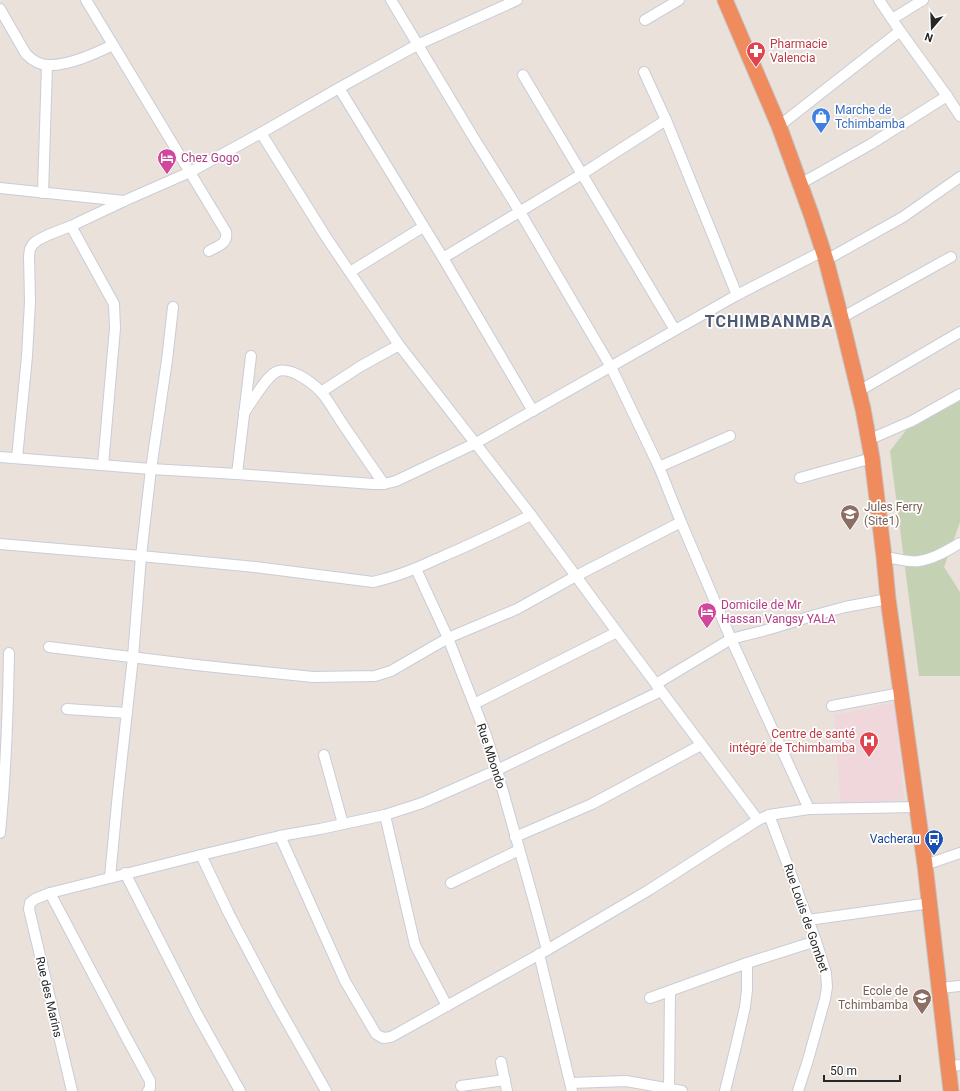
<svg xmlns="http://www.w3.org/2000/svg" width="960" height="1091" font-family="Roboto,sans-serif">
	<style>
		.medical { fill: #efd7dc }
		.cemetery { fill: #c5d1b3 }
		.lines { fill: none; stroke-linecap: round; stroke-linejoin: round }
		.minor-casing { stroke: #c8cdd8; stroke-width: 12 }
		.highway-casing { stroke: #c3c3c3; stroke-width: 17 }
		.minor { stroke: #fff; stroke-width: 10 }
		.highway { stroke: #f08b5e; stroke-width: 15 }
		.labels { text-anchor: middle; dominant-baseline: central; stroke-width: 3.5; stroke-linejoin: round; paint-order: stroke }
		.health-label { font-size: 12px; fill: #be3a42; stroke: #fff; text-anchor: start }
		.shop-label { font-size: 12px; fill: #366cbe; stroke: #fff; text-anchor: start }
		.hotel-label { font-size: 12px; fill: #b23c85; stroke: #fff; text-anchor: start }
		.education-label { font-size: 12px; fill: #785e54; stroke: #fff; text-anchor: start }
		.street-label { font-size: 12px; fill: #272727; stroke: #fff }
		.transit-label { font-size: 12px; fill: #164399; stroke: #fff; text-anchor: end }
		.district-label { font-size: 16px; font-weight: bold; letter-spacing: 1px; fill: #4c5874; stroke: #fff }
	</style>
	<rect width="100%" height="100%" fill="#e9e1da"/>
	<!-- medical -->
	<path class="medical" d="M896 702 904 800 841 806 834 715Z"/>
	<!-- cemetery -->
	<path class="cemetery" d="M960 401V522L944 567 960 592V676H919L890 451 907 429Z"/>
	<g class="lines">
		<!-- minor casing -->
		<g class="minor-casing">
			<g id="minor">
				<path d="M86 0 226 232C228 244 218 246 209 251"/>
				<path d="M391 0 472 135 520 212 611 367 659 467 681 522 731 639 809 809"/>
				<path d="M879 0 900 31 947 96 960 116"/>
				<path d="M0 9 26 54C32 60 39 65 48 65 68 66 94 54 113 45"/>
				<path d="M892 19 923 0"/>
				<path d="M645 20 679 0"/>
				<path d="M644 72 666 120 737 295"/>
				<path d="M523 75 675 330"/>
				<path d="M339 88 443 258 533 411"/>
				<path d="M779 126 900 31"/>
				<path d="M261 133 326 237 399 345 531 515 617 632 758 820"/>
				<path d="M800 184 871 144 947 96"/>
				<path d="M0 188 124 201"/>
				<path d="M43 193 47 65"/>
				<path d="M71 226 114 304 115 328 103 465"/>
				<path d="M443 258 582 174 666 120"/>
				<path d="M826 260 903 217 960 177"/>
				<path d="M350 272 423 227"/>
				<path d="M841 318 951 257"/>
				<path d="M859 391 960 332"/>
				<path d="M321 392 361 366 399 345"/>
				<path d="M244 413C252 402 265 378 276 372 289 365 313 383 321 392 329 401 334 411 340 420 355 442 369 463 384 484"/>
				<path d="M868 440 912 421 960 394"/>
				<path d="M0 457 151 469 237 474 373 484H384L396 481 476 443 737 295 823 251"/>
				<path d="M17 458 27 356 30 302 29 256 30 249 33 244 38 240 48 235 71 226 124 201 190 172 261 133 339 88 417 45 517 0"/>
				<path d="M659 467 730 436"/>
				<path d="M237 474 251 356"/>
				<path d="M800 478 872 458"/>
				<path d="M0 544 141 556 255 567 373 582C396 577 418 568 439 558 470 545 501 530 531 515"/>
				<path d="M884 557C894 558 910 563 919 561 934 559 948 550 960 543"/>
				<path d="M416 569 448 638 486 735 497 770 533 898 547 950"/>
				<path d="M49 647 196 665 313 677 375 676 391 671 448 638 517 609 576 576 681 522"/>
				<path d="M656 684 731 639 770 629 812 616 845 607 888 599"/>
				<path d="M474 704 617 632"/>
				<path d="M832 706 901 693"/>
				<path d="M67 709 127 713"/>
				<path d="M324 755 343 824"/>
				<path d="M385 815 415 945 447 1006"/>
				<path d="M769 815 816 941 826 973 827 987 825 999 808 1060 798 1091"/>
				<path d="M0 833C6 772 8 713 9 653"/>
				<path d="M280 836 345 981 376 1034 383 1038 391 1037 547 950 649 890 758 820 769 815 809 809 917 807"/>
				<path d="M515 837 592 804 701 745"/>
				<path d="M201 855 229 914 275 1001 326 1091"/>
				<path d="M925 865 960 853"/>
				<path d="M125 873 197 1014 240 1091"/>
				<path d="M110 877 118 793 133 657 141 556 151 469 167 360 173 307"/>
				<path d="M451 883 519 850"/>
				<path d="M50 893 124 1033 150 1081V1088L148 1091"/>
				<path d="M808 920 930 903"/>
				<path d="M539 954 572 1091"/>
				<path d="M940 988 960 986"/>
				<path d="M650 998 747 963 816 941"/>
				<path d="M501 1062 507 1091"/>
				<path d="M948 1067 960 1065"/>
				<path d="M571 1083 626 1081 682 1091"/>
				<path d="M461 1086 505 1080"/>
				<path d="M72 1091 29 909 30 903 35 899 50 893 201 855 280 836 320 829 385 815 422 803 497 770 661 691"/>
				<path d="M669 1091 670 991"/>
				<path d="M725 1091 736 1046 745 1007 747 990V963"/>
			</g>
		</g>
		<!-- highway casing -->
		<g class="highway-casing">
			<path id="highway" d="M725 0 779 126 811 214 826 260 841 318 863 409 872 458 884 557 888 599 925 865 951 1091"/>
		</g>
		<!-- minor -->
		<use href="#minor" class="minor"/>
		<!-- highway -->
		<use href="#highway" class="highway"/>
	</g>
	<!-- icons -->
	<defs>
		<g id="pharmacy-pin" transform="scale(1)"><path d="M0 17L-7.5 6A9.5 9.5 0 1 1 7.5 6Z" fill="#e0444e" stroke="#fff"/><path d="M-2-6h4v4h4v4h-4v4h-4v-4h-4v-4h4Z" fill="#fff"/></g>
		<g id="shop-pin" transform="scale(1)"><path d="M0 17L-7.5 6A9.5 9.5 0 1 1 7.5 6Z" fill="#3f7fe0" stroke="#fff"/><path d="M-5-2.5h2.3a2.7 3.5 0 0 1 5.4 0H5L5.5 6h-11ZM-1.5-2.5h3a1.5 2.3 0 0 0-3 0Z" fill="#fff"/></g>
		<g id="hotel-pin" transform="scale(1)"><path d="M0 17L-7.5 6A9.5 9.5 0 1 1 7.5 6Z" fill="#d1479c" stroke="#fff"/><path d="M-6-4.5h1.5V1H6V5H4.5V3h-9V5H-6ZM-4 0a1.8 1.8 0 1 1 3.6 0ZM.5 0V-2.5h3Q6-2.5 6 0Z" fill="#fff"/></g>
		<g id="school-pin" transform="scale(1)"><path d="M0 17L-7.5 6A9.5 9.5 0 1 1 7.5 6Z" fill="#8d6e63" stroke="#fff"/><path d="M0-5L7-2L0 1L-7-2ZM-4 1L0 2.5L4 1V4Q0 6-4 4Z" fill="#fff"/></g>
		<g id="hospital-pin" transform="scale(1)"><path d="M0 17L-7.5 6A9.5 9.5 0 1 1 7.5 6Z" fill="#e0444e" stroke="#fff"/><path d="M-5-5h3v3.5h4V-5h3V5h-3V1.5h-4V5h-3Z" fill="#fff"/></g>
		<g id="bus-pin" transform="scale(1)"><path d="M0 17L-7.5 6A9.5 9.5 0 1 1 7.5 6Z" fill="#1a4fb4" stroke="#fff"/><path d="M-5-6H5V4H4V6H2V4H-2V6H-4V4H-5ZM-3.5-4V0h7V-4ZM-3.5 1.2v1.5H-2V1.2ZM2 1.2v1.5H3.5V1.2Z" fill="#fff"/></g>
	</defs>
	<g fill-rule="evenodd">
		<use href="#pharmacy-pin" x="756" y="51"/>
		<use href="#shop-pin" x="821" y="117"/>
		<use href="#hotel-pin" x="167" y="158"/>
		<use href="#school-pin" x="850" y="514"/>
		<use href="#hotel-pin" x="707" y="612"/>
		<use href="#hospital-pin" x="869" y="741"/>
		<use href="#bus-pin" x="934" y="839"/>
		<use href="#school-pin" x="922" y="998"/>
	</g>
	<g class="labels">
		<!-- health labels -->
		<g class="health-label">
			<text x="770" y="44">Pharmacie<tspan x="770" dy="14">Valencia</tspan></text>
			<text x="855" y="734" text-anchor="end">Centre de santé<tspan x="855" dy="14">intégré de Tchimbamba</tspan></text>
		</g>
		<!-- shop labels -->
		<g class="shop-label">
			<text x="835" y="110">Marche de<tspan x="835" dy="14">Tchimbamba</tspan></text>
		</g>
		<!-- hotel labels -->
		<g class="hotel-label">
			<text x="181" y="158">Chez Gogo</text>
			<text x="721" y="605">Domicile de Mr<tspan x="721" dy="14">Hassan Vangsy YALA</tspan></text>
		</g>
		<!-- education labels -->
		<g class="education-label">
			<text x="864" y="507">Jules Ferry<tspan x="864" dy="14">(Site1)</tspan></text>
			<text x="908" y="991" text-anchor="end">Ecole de<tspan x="908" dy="14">Tchimbamba</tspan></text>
		</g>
		<!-- street labels -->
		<g class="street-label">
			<text transform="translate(491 756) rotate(72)">Rue Mbondo</text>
			<text transform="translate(806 918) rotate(71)">Rue Louis de Gombet</text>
			<text transform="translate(49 997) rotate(77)">Rue des Marins</text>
		</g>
		<!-- transit labels -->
		<g class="transit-label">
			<text x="920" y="839">Vacherau</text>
		</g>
		<!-- district labels -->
		<g class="district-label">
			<text x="769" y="321">TCHIMBANMBA</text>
		</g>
	</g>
	<!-- north arrow -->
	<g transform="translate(932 28) rotate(199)" stroke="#ffffff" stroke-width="3" paint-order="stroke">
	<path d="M0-3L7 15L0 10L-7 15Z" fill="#272727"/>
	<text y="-6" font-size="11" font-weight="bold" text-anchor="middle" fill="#272727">N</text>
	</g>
	<!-- scale -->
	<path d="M824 1075v6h76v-6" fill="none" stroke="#272727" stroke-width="2"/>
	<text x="830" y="1075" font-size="12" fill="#272727" stroke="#ffffff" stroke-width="3" paint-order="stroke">50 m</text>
</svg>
